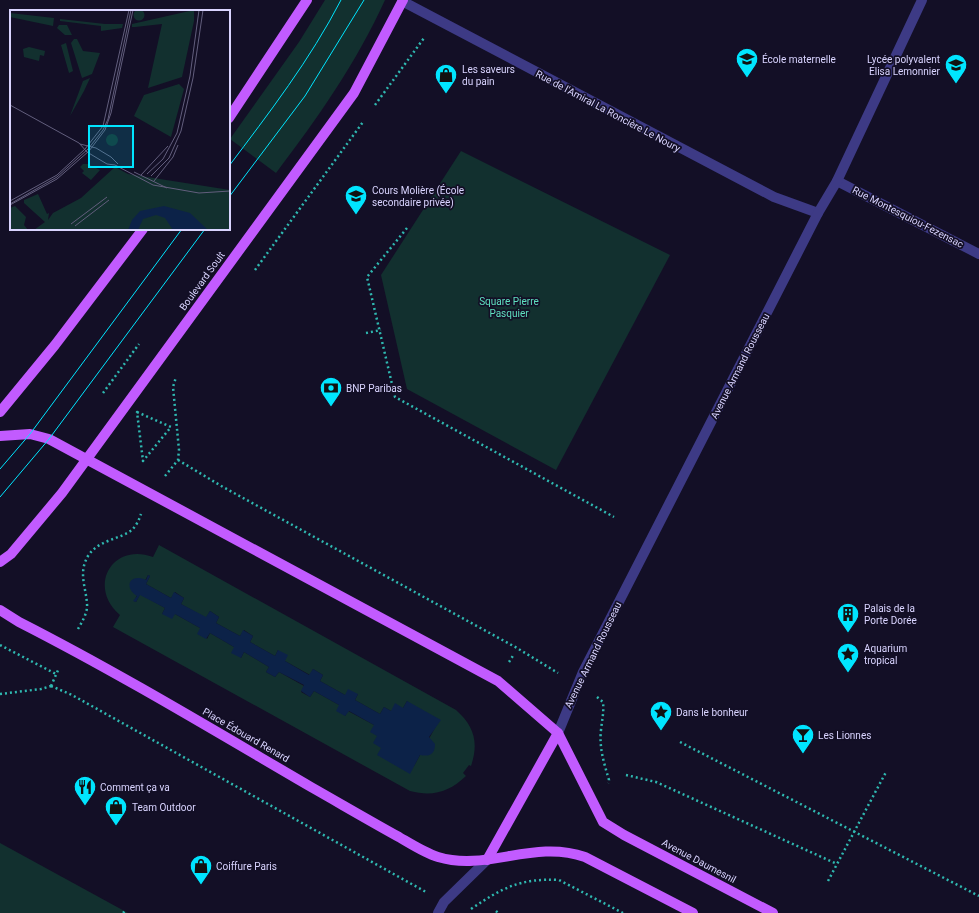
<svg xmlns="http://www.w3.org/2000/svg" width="979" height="913" font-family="Roboto,sans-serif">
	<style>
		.green { fill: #12302f; fill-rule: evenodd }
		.water { fill: #0c2248 }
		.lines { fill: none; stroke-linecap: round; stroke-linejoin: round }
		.path { stroke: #2fb8b0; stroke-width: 2.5; stroke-dasharray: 2 3; stroke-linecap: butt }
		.minor { stroke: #3d3a85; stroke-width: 10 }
		.major { stroke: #c25bff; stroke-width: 10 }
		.tram { stroke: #00e5ff; stroke-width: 1 }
		.labels { text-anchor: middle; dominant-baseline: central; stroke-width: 3.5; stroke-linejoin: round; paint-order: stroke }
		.poi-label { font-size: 10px; fill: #d9d4ff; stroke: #130f26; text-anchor: start }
		.street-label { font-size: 10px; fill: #d9d4ff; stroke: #130f26 }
		.park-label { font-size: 10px; fill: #5fe0c0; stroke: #130f26 }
		.inset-road { fill: none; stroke: #625e7d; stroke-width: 1 }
		.view { fill: #00e5ff; fill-opacity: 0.15; stroke: #00e5ff; stroke-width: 2 }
		.inset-edge { fill: none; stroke: #d9d4ff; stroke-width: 2 }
	</style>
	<rect width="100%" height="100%" fill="#130f26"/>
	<!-- green -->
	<g class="green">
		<path d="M325 0H385C357 62 317 119 276 173L230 139 299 42Z"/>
		<path d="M461 151 670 255 556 470 407 389 381 275Z"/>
		<path d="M159 545 456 710C474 726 479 742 471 766L469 765 463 773 466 776C449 792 433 797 410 791L113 627 120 615C87 587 112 542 153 557ZM148 575 150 576 146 584 171 598 175 592 184 598 181 604 206 618 210 611 219 617 216 623 240 636 244 630 253 636 250 642 275 656 278 650 285 661 310 675 313 669 323 675 320 681 345 695 358 694 355 700 380 714 384 707 391 711 403 708 407 701 436 726 414 766 377 736 374 725 348 711 345 716 339 705 314 691 310 697 301 692 304 686 279 672 275 677 266 672 269 667 244 652 241 658 234 647 210 633 207 639 200 628 175 614H162L165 608 140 594 136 602 134 601Z"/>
		<path d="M0 843 128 913H0Z"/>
	</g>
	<!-- water -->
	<path class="water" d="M148 575 150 576 146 584 171 598 174 592 184 598 181 604 206 617 210 611 219 617 216 623 240 636 243 630 253 636 250 642 275 656 278 650 288 655 285 661 309 675 313 669 323 675 320 681 345 695 348 689 358 694 355 700 380 714 384 707 391 711 395 703 403 708 407 701 441 720 429 737 435 744C435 754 430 757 420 755L410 774 377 755 381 748 373 743 377 736 370 732 374 725 349 711 345 716 336 711 339 705 314 691 310 697 301 691 304 685 279 672 275 677 266 672 269 667 244 652 241 658 231 653 234 647 210 633 206 639 197 634 200 628 175 614 172 619 162 614 165 608 140 595 136 602 133 601 137 596C123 587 130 573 146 580Z"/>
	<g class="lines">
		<!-- path -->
		<g class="path">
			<path d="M375 105 424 38"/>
			<path d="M407 228 367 277 395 397 614 517"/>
			<path d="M255 270 363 122"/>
			<path d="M366 333 381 330"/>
			<path d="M103 393 139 344"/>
			<path d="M137 412 171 427 143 461Z"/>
			<path d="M178 460 223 487 517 648 558 673"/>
			<path d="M165 476 178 460 179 450 173 387 176 377"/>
			<path d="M78 629C82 622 88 612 87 604 86 587 78 573 88 556 98 540 118 540 132 530 136 526 139 520 141 514"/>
			<path d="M0 645 56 674"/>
			<path d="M509 662 514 654"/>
			<path d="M51 686 59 668"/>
			<path d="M51 686 72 695 426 892"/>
			<path d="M0 694 41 689 51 686"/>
			<path d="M597 697 603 702C604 713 602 720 601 730 599 748 604 763 609 780L608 783"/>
			<path d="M680 742 979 896"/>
			<path d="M626 775 656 782 837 864"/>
			<path d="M828 881 886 772"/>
			<path d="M471 909C502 888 520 878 559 880L623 913"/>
			<path d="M496 911 498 913"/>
			<path d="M123 913 125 911"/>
		</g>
		<!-- minor -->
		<g class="minor">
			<path d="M402 1 774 197 818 213"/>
			<path d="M837 181 979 254"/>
			<path d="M558 733 583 672 818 213 837 181 922 0"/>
			<path d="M438 913 444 902 487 860"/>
		</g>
		<!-- major -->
		<g class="major">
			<path d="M229 118 307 0"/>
			<path d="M0 412 55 345 143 229"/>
			<path d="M0 436 30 434 49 439 498 681 558 733 603 822 624 835 773 913"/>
			<path d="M0 562 11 554 62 493 354 93 403 0"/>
			<path d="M0 610 19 622C119 673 215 731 311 787 341 804 370 821 399 837 411 844 425 853 438 857 487 872 533 839 585 857L693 913"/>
			<path d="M487 860 558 733"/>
		</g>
		<!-- tram -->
		<g class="tram">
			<path d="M229 166C269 113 310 60 341 0"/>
			<path d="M229 197 305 96 364 0"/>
			<path d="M0 469 30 434 182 229"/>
			<path d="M0 497 49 439 205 229"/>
		</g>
	</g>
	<!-- icons -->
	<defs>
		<g id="school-pin" transform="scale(1.15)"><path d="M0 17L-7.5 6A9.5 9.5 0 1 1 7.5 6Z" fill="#00e5ff" stroke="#130f26"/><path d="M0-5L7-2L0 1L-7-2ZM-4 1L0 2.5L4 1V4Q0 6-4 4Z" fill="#111"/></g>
		<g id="shop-pin" transform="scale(1.15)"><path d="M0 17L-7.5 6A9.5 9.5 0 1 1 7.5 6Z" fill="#00e5ff" stroke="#130f26"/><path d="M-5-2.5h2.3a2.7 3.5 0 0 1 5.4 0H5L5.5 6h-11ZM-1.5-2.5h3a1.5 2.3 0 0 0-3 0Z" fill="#111"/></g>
		<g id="bank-pin" transform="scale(1.15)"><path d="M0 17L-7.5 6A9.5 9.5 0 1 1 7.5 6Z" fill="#00e5ff" stroke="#130f26"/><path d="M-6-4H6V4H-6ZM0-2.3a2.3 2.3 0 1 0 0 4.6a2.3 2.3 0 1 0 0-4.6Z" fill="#111"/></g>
		<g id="building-pin" transform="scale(1.15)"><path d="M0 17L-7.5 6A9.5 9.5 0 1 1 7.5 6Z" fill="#00e5ff" stroke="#130f26"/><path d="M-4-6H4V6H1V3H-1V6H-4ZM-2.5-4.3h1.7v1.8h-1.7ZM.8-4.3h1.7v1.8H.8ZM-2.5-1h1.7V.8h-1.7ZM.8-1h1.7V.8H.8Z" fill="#111"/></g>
		<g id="sight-pin" transform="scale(1.15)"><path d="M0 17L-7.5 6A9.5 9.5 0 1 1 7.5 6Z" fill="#00e5ff" stroke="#130f26"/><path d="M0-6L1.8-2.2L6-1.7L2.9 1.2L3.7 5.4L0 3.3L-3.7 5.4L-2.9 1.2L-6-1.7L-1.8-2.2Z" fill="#111"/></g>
		<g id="bar-pin" transform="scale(1.15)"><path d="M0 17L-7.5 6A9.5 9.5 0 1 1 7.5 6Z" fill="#00e5ff" stroke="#130f26"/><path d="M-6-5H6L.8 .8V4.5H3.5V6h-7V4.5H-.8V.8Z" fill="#111"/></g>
		<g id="restaurant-pin" transform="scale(1.15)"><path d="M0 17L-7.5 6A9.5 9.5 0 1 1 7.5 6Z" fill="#00e5ff" stroke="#130f26"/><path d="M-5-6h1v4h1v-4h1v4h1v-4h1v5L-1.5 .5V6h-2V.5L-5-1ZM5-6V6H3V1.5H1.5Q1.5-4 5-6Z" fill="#111"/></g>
	</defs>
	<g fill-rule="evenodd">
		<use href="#school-pin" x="747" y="59"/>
		<use href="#school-pin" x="956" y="65"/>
		<use href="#shop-pin" x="446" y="75"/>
		<use href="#school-pin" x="356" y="196"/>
		<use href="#bank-pin" x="331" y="388"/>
		<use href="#building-pin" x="848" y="614"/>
		<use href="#sight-pin" x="848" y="654"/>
		<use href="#sight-pin" x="661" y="712"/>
		<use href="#bar-pin" x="803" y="735"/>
		<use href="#restaurant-pin" x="85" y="787"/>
		<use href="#shop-pin" x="116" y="807"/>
		<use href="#shop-pin" x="201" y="866"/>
	</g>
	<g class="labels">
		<!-- poi labels -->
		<g class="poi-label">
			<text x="762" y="59">École maternelle</text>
			<text x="940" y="59" text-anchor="end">Lycée polyvalent<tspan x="940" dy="12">Elisa Lemonnier</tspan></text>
			<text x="462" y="69">Les saveurs<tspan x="462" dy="12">du pain</tspan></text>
			<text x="372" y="190">Cours Molière (École<tspan x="372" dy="12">secondaire privée)</tspan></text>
			<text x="346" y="388">BNP Paribas</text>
			<text x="864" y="608">Palais de la<tspan x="864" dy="12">Porte Dorée</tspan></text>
			<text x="864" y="648">Aquarium<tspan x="864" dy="12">tropical</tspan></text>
			<text x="676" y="712">Dans le bonheur</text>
			<text x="818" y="735">Les Lionnes</text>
			<text x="100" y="787">Comment ça va</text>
			<text x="132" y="807">Team Outdoor</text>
			<text x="216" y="866">Coiffure Paris</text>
		</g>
		<!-- street labels -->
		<g class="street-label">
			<text transform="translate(608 111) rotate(28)">Rue de l'Amiral La Roncière Le Noury</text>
			<text transform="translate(908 217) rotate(27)">Rue Montesquiou-Fezensac</text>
			<text transform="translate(202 281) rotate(-54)">Boulevard Soult</text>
			<text transform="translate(740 366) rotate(-63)">Avenue Armand Rousseau</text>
			<text transform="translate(593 655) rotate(-64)">Avenue Armand Rousseau</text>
			<text transform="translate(246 735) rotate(30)">Place Édouard Renard</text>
			<text transform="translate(699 861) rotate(28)">Avenue Daumesnil</text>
		</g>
		<!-- park labels -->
		<g class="park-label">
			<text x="509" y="301">Square Pierre<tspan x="509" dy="12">Pasquier</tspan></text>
		</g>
	</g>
	<!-- overview -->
	<g transform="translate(10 10)">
		<rect width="220" height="220" fill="#130f26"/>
		<path d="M123.5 5a5.5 5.5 0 1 1 11 0a5.5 5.5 0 1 1-11 0ZM184 0V11L172 67 138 78 152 14 125 17H122V14ZM0 3 44 8 43 16 0 7ZM50 9 95 14H113L112 18 91 21V16L50 11ZM49 15H57L62 25H55L47 18ZM64 29H67L73 41 90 43 82 64 72 68 61 33ZM56 33 63 61 59 63 51 35ZM19 37 35 41 34 46 30 45 29 51 14 47 13 39ZM80 68 74 81 60 106 73 71ZM169 74 174 79 161 127 124 106 134 85ZM96 130a6 6 0 1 1 12 0a6 6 0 1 1-12 0ZM73 154H78L90 160 81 170 72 163 74 161 70 157ZM105 157 118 164 220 180V220H24L35 212 14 193V190L28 184 37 204 39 203 38 210 43 203 71 188ZM5 196 16 207 14 215 18 220H0V198Z" fill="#12302f"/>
		<path d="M154 196 180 203 198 220H163L155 208 146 205 133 209 128 220H118L122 210 130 201Z" fill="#0c2248"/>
		<path class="inset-road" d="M0 95 69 133 77 142 97 154 105 155 143 175 189 183 220 181M70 134 86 138 101 147 108 154M124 162 157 178M137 164 153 149 167 123 180 66 189 0M131 165 158 136M141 166 159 148 171 121 183 68 193 0M144 171 163 147 168 135M0 191 47 165 75 139 93 116 119 0M0 194 47 167 78 139 93 120 98 109 121 0M0 195 47 169 79 141 95 120 101 103 123 0M61 214 97 187M65 216 99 190"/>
		<path class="view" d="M79 116H123V157H79Z"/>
		<rect width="220" height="220" class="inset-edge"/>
	</g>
</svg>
